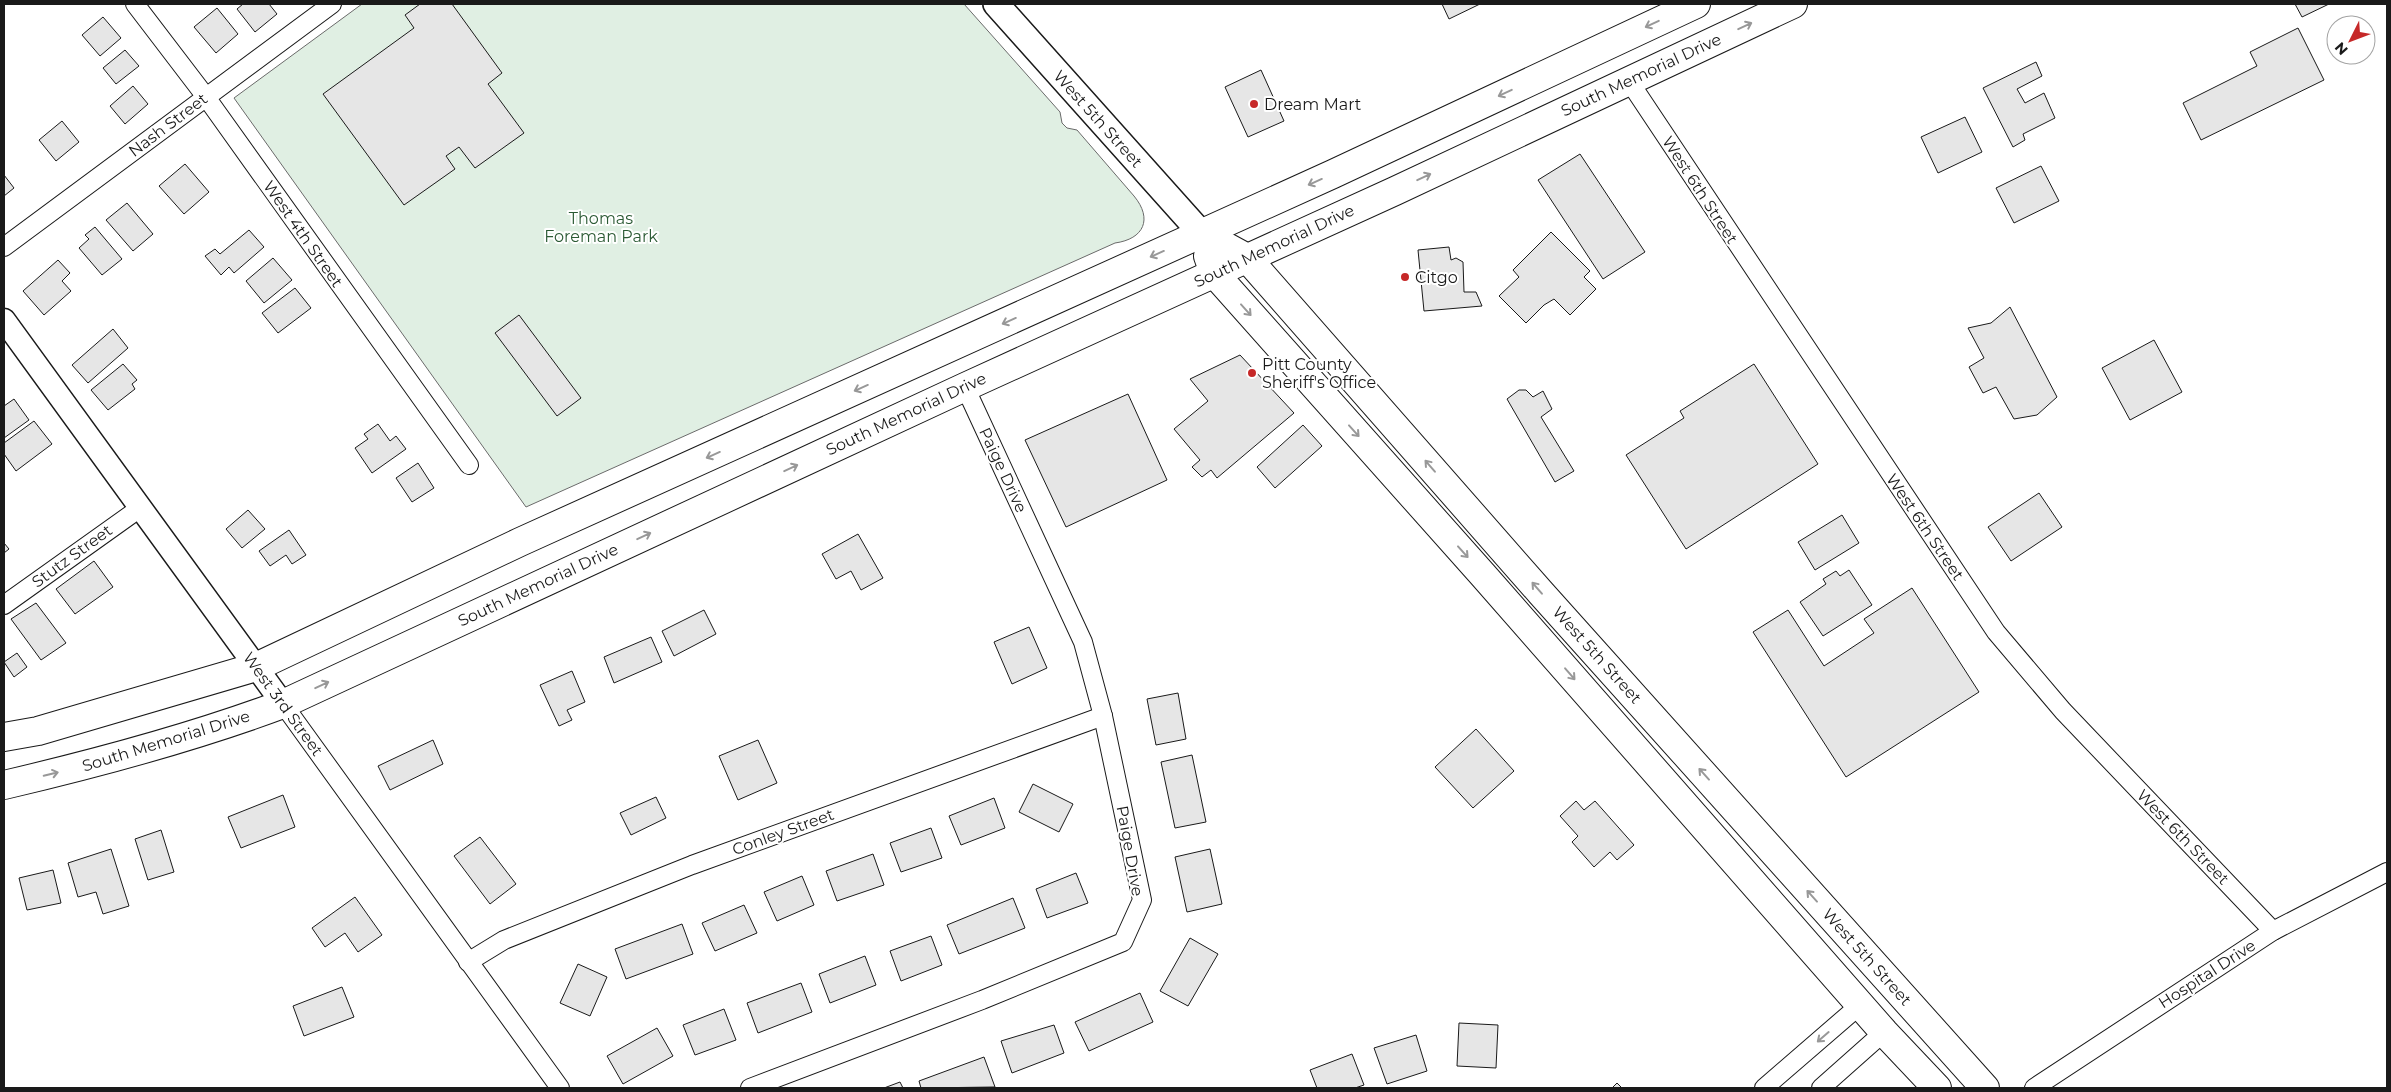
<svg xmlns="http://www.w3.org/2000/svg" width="2391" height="1092" font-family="Montserrat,sans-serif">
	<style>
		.green { fill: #e0efe3; stroke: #6a6a6a }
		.building { fill: #e6e6e6; stroke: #1a1a1a }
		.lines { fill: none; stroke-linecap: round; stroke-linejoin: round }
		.minor-casing { stroke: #1a1a1a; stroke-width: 20 }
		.tertiary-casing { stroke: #1a1a1a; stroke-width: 25 }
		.secondary-casing { stroke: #1a1a1a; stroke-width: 28 }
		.primary-casing { stroke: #1a1a1a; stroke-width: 30 }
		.minor { stroke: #fff; stroke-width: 18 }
		.tertiary { stroke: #fff; stroke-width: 22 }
		.secondary { stroke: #fff; stroke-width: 25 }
		.primary { stroke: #fff; stroke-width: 28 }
		.oneway { stroke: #989898 }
		.poi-dot { fill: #c62828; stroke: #fff; stroke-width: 2 }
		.labels { text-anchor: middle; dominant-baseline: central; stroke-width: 4; stroke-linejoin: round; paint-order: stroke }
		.street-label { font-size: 16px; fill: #1a1a1a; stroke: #fff }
		.poi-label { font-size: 16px; fill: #1a1a1a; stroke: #fff; text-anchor: start }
		.park-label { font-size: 16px; fill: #2b5a34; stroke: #fff }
	</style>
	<rect width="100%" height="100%" fill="#fff"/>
	<!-- green -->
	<path class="green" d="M362 4H964L1060 112 1062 123 1067 128 1077 130 1134 196C1153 219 1144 239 1115 243L526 507 234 98Z"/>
	<!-- building -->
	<g class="building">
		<path d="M243 4H269L277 14 255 32 237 9Z"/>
		<path d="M420 4H452L502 73 488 84 524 133 475 168 459 147 446 156 455 169 404 205 323 94 414 28 405 15Z"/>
		<path d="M1442 4H1480L1449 19Z"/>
		<path d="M2295 4H2329L2302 17Z"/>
		<path d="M217 8 238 34 216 53 194 27Z"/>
		<path d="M103 17 121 38 100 56 82 35Z"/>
		<path d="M2298 28 2324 80 2201 140 2183 103 2257 66 2250 52Z"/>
		<path d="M125 50 139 66 116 84 103 68Z"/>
		<path d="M2036 62 2042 76 2017 89 2025 103 2044 93 2055 118 2023 134 2025 140 2013 147 1983 88Z"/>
		<path d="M1261 70 1284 121 1248 137 1225 87Z"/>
		<path d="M133 86 148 104 125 124 110 106Z"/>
		<path d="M1965 117 1982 152 1938 173 1921 137Z"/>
		<path d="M62 121 79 142 56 161 39 140Z"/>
		<path d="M1580 154 1645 252 1603 279 1538 180Z"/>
		<path d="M185 164 209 192 184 214 159 186Z"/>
		<path d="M2041 166 2059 201 2014 223 1996 188Z"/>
		<path d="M4 175 14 188 4 196Z"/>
		<path d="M127 203 153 234 133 251 106 220Z"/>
		<path d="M95 227 122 259 102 275 79 248 89 239 85 235Z"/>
		<path d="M249 230 264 247 234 273 229 267 221 275 205 256 215 249 220 254Z"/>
		<path d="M1551 232 1590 271 1584 277 1596 289 1570 315 1554 299 1544 305 1526 323 1499 296 1519 277 1513 270Z"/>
		<path d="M1449 247 1451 260 1456 258 1463 262 1464 292H1476L1482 306 1424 311 1418 250Z"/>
		<path d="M273 258 292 280 264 303 246 281Z"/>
		<path d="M58 260 70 273 62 281 71 291 44 315 23 291Z"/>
		<path d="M295 288 311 308 278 333 262 313Z"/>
		<path d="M2010 307 2057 397 2037 415 2014 419 1996 387 1983 393 1969 367 1984 358 1968 328 1991 323Z"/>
		<path d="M519 315 581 398 557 416 495 333Z"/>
		<path d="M113 329 128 348 88 383 72 365Z"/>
		<path d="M2154 340 2182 392 2130 420 2102 368Z"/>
		<path d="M1240 355 1294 413 1217 478 1211 470 1202 477 1192 467 1200 460 1174 429 1208 401 1190 379Z"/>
		<path d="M123 364 137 380 132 384 135 389 108 410 91 390Z"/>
		<path d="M1754 364 1818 464 1686 549 1626 455 1684 418 1680 411Z"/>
		<path d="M1519 390H1526L1533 397 1543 391 1552 409 1541 417 1574 471 1555 482 1507 399Z"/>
		<path d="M1128 394 1167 480 1066 527 1025 440Z"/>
		<path d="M14 399 29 420 4 438V406Z"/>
		<path d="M34 421 52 444 16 471 4 454V443Z"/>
		<path d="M378 424 390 441 396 436 406 449 372 473 355 448 368 439 364 434Z"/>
		<path d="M1303 425 1322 446 1275 488 1257 467Z"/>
		<path d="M418 463 434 488 412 502 396 478Z"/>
		<path d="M2039 493 2062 527 2011 561 1988 527Z"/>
		<path d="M248 510 265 529 242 548 226 529Z"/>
		<path d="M1842 515 1859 543 1815 570 1798 542Z"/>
		<path d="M289 530 306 555 292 564 286 555 270 566 259 551Z"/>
		<path d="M858 534 883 578 861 590 851 571 836 579 822 554Z"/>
		<path d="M4 543 9 549 4 553Z"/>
		<path d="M94 561 113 587 75 614 56 589Z"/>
		<path d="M1849 570 1872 605 1823 636 1800 602 1826 584 1823 579 1836 571 1840 576Z"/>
		<path d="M1912 588 1979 692 1846 777 1753 632 1788 610 1824 666 1874 633 1864 619Z"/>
		<path d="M36 603 66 643 41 660 11 619Z"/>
		<path d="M704 610 716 634 674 656 662 631Z"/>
		<path d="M1029 627 1047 668 1012 684 994 642Z"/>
		<path d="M651 637 662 662 614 683 604 657Z"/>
		<path d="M17 653 27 667 14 677 4 662Z"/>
		<path d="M572 671 585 702 567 710 572 720 559 726 540 685Z"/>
		<path d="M1178 693 1186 739 1156 745 1147 699Z"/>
		<path d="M1476 729 1514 771 1473 808 1435 767Z"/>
		<path d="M433 740 443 764 390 790 378 766Z"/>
		<path d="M758 740 777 783 738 800 719 756Z"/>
		<path d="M1192 755 1206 822 1175 828 1161 762Z"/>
		<path d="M1033 784 1073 804 1059 832 1019 812Z"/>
		<path d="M283 795 295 827 241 848 228 817Z"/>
		<path d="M656 797 666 818 631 835 620 813Z"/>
		<path d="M994 798 1005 828 961 845 949 816Z"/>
		<path d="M1576 801 1584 810 1595 801 1634 845 1617 860 1610 852 1594 867 1572 842 1578 836 1560 816Z"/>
		<path d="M931 828 942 858 901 872 890 843Z"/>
		<path d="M161 830 174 872 148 880 135 839Z"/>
		<path d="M480 837 516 884 490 904 454 856Z"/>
		<path d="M111 849 129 906 103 914 96 892 78 897 68 863Z"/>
		<path d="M1210 849 1222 904 1187 912 1175 857Z"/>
		<path d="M873 854 884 885 837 901 826 871Z"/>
		<path d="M53 870 61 903 27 910 19 878Z"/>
		<path d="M1076 873 1088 903 1047 918 1036 889Z"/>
		<path d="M802 876 814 905 777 921 764 892Z"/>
		<path d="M355 897 382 935 358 952 345 933 325 947 312 928Z"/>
		<path d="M1013 898 1025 928 959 954 947 925Z"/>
		<path d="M744 905 757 933 715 951 702 923Z"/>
		<path d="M682 924 693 954 626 979 615 949Z"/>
		<path d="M931 936 942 965 901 981 890 951Z"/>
		<path d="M1190 938 1218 954 1188 1006 1160 991Z"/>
		<path d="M865 956 876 985 830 1003 819 974Z"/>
		<path d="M578 964 607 977 590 1016 560 1003Z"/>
		<path d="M801 983 812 1012 758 1033 747 1003Z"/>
		<path d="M342 987 354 1017 304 1036 293 1006Z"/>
		<path d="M1140 993 1153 1022 1089 1051 1075 1022Z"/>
		<path d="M724 1009 736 1040 695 1055 683 1025Z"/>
		<path d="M1459 1023 1498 1025 1496 1068 1457 1066Z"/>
		<path d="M1054 1025 1064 1053 1012 1073 1001 1041Z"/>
		<path d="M657 1028 673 1056 623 1084 607 1056Z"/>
		<path d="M1416 1035 1427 1071 1387 1084 1374 1048Z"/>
		<path d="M1352 1054 1364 1085 1355 1088H1317L1310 1070Z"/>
		<path d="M984 1057 995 1087 921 1088 919 1081Z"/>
		<path d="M900 1082 903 1088H884Z"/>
		<path d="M1617 1083 1622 1088H1612Z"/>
	</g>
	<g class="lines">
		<!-- minor casing -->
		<g class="minor-casing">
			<g id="minor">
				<path d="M135 4 206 97 469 465"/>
				<path d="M1629 81 1996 632 2063 711 2273 931"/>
				<path d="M4 247 332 4"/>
				<path d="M4 605 140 508"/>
				<path d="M283 704 560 1088"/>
				<path d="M468 962 504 940 692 865 1103 716"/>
				<path d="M750 1088 982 1000 1123 942 1142 900 1103 716 1083 642 965 387"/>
				<path d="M1764 1088 1860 1005"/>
				<path d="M1821 1088 1884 1032"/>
				<path d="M2034 1088 2273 931 2387 872"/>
			</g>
		</g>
		<!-- tertiary casing -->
		<g class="tertiary-casing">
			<path id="tertiary" d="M4 320 283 704"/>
		</g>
		<!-- secondary casing -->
		<g class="secondary-casing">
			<path id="secondary" d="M996 4 1201 233"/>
		</g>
		<!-- primary casing -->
		<g class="primary-casing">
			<g id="primary">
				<path d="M1201 233 1247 258 1541 593 1985 1088"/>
				<path d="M1208 256 1214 273 1483 575 1884 1032 1937 1088"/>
				<path d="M4 737 38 731 256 667 520 542 1333 174 1696 4"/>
				<path d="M4 785C98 763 192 738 283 704L965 387 1395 191 1793 4"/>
			</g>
		</g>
		<!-- minor -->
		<use href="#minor" class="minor"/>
		<!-- tertiary -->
		<use href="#tertiary" class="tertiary"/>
		<!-- secondary -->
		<use href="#secondary" class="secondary"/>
		<!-- primary -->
		<use href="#primary" class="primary"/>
	</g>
	<!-- one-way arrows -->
	<defs><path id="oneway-shaft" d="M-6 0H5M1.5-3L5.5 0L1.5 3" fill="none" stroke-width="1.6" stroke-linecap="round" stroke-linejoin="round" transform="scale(1.25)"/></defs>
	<g class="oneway">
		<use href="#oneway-shaft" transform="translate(1652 24) rotate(155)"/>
		<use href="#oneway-shaft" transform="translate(1745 26) rotate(-25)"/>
		<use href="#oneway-shaft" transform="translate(1505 93) rotate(155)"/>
		<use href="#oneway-shaft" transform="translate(1424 177) rotate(-25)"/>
		<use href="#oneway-shaft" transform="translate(1315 182) rotate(156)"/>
		<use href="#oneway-shaft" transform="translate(1157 254) rotate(156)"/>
		<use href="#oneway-shaft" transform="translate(1246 310) rotate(48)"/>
		<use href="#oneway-shaft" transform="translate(1009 321) rotate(156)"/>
		<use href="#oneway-shaft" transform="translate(861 388) rotate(156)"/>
		<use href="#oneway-shaft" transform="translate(1354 431) rotate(48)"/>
		<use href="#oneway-shaft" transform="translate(713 455) rotate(156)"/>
		<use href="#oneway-shaft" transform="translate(1430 466) rotate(-131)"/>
		<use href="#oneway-shaft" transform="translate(791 468) rotate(-25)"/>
		<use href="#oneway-shaft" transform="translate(644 536) rotate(-25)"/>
		<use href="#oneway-shaft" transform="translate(1463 552) rotate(48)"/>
		<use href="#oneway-shaft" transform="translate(1537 588) rotate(-131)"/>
		<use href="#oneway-shaft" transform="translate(1570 674) rotate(49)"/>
		<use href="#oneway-shaft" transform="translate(322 685) rotate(-25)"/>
		<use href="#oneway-shaft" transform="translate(51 774) rotate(-13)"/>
		<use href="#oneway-shaft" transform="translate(1704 774) rotate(-132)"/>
		<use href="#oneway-shaft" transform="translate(1812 896) rotate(-132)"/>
		<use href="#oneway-shaft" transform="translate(1823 1037) rotate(139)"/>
	</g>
	<!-- markers -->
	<g class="poi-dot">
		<circle cx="1254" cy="104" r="5"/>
		<circle cx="1405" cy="277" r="5"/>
		<circle cx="1252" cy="373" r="5"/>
	</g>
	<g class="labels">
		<!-- street labels -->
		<g class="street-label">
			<text transform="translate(1641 75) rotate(-25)">South Memorial Drive</text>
			<text transform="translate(1098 119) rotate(48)">West 5th Street</text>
			<text transform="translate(168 125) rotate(-37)">Nash Street</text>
			<text transform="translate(1700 190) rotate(57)">West 6th Street</text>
			<text transform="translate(303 234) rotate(55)">West 4th Street</text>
			<text transform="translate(1274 246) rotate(-25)">South Memorial Drive</text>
			<text transform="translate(906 414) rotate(-25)">South Memorial Drive</text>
			<text transform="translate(1003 470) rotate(65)">Paige Drive</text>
			<text transform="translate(1925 527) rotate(56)">West 6th Street</text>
			<text transform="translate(72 556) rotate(-36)">Stutz Street</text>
			<text transform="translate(538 585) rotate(-25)">South Memorial Drive</text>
			<text transform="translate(1597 655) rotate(48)">West 5th Street</text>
			<text transform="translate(283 704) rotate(54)">West 3rd Street</text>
			<text transform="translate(166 741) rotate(-17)">South Memorial Drive</text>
			<text transform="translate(783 832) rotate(-20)">Conley Street</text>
			<text transform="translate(2183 837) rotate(46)">West 6th Street</text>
			<text transform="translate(1130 851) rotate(80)">Paige Drive</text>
			<text transform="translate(1867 957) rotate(48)">West 5th Street</text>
			<text transform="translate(2207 974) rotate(-33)">Hospital Drive</text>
		</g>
		<!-- poi labels -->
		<g class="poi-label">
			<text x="1264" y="104">Dream Mart</text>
			<text x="1415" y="277">Citgo</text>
			<text x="1262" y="364">Pitt County<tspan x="1262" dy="18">Sheriff's Office</tspan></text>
		</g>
		<!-- park labels -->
		<g class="park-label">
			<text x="601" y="218">Thomas<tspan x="601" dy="18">Foreman Park</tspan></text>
		</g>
	</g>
	<!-- border -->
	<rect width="2391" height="1092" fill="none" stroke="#1a1a1a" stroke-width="10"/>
	<!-- north arrow -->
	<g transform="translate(2351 40) rotate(228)"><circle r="24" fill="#ffffff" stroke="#a3a3a3"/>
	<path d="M0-4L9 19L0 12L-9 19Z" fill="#c62828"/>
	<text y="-8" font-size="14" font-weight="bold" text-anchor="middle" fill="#1a1a1a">N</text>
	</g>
</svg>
